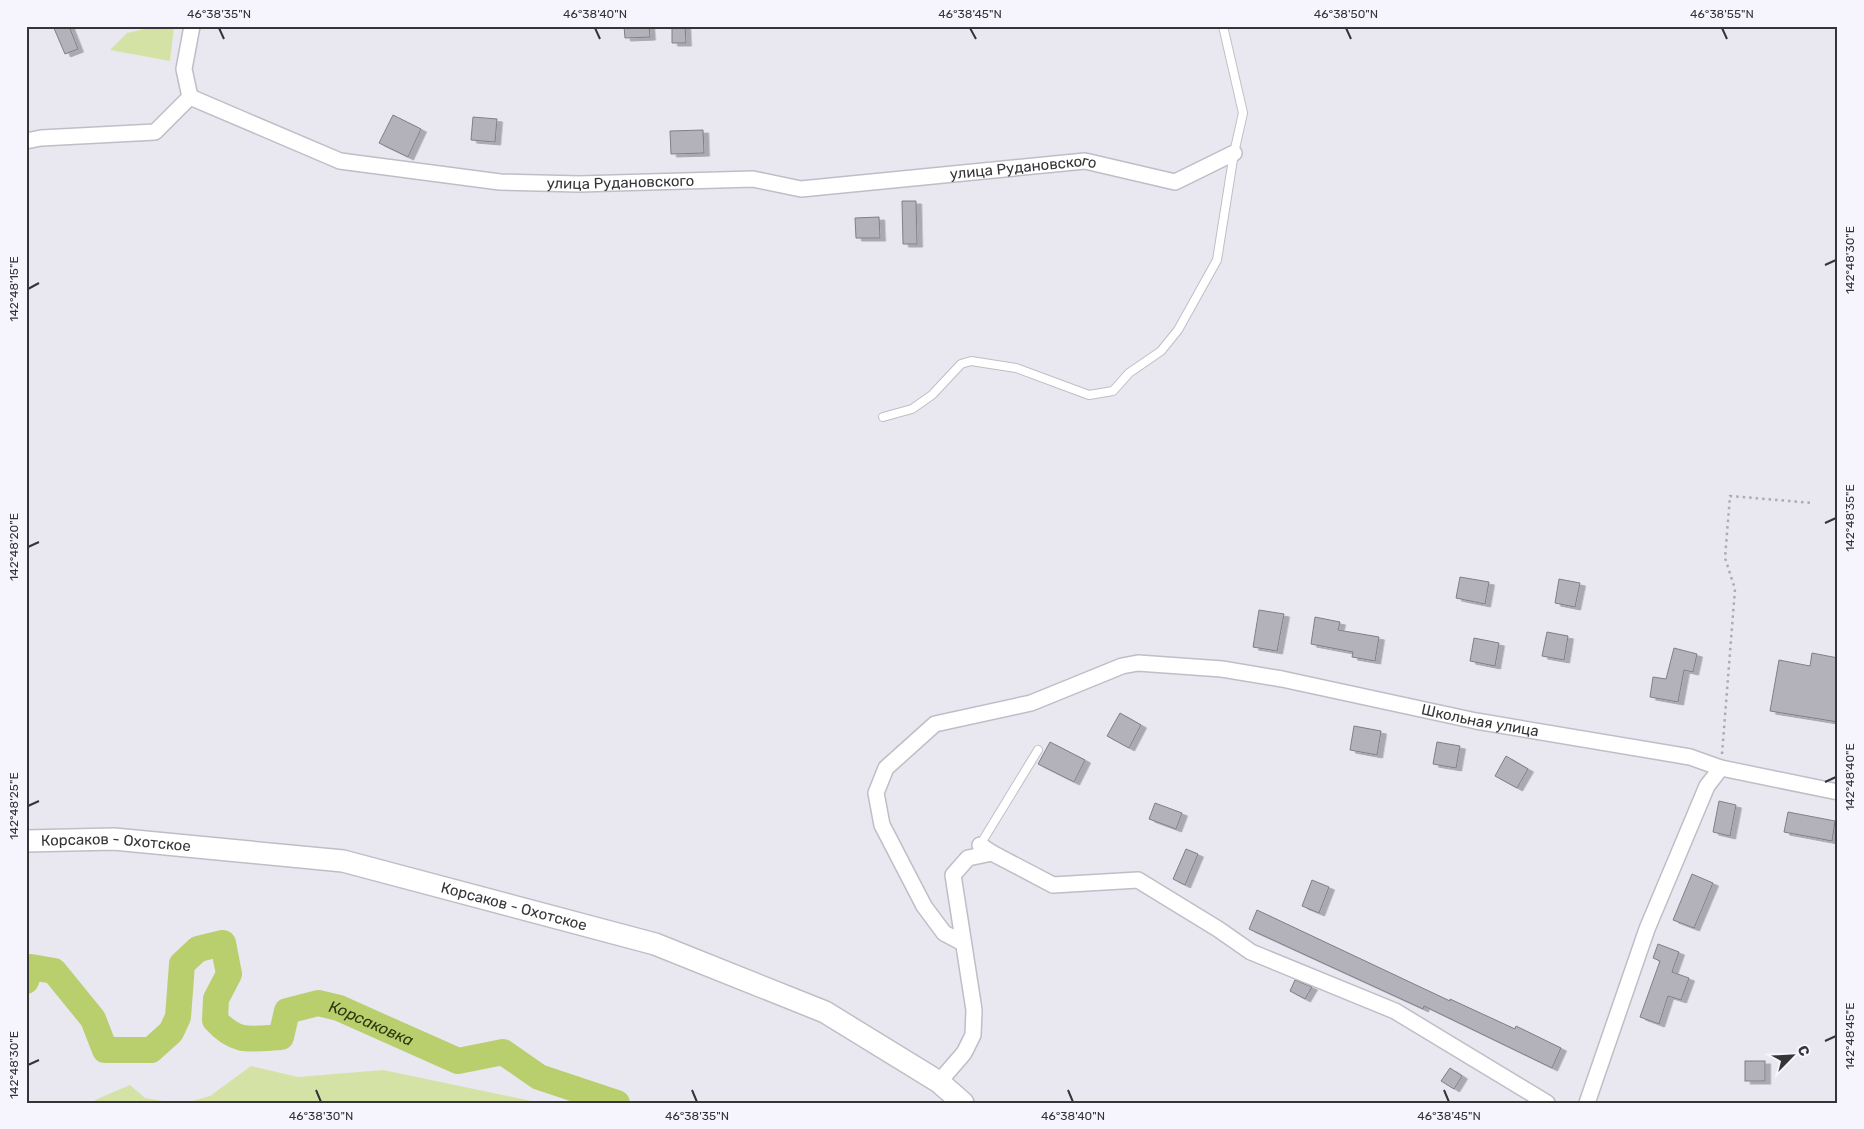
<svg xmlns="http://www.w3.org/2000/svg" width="1864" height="1129" font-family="Rubik,sans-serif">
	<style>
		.green { fill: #d4e3a5 }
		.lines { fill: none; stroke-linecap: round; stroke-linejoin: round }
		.river { stroke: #b9ce6d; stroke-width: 26 }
		.building { fill: #b3b1b9; stroke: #807f86; filter: url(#shadow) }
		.lane-casing { stroke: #bfbec6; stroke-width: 10 }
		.street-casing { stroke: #bfbec6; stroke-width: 18 }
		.secondary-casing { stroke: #bfbec6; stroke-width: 24 }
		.path { stroke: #acabb2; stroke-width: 2.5; stroke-dasharray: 2.5 4; stroke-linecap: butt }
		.lane { stroke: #fff; stroke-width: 8 }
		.street { stroke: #fff; stroke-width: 15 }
		.secondary { stroke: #fff; stroke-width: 21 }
		.ticks { fill: none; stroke: #353538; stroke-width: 2 }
		.labels { text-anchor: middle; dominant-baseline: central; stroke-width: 4.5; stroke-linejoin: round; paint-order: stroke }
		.street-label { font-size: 15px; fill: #353538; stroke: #f6f5fd }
		.water-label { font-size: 16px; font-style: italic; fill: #2d350b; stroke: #f6f5fd }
		.neatline { fill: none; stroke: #353538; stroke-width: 2 }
		.ticks-label { font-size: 12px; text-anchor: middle; fill: #353538 }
	</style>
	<defs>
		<filter id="shadow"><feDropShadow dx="5.5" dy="3" stdDeviation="0" flood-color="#0004"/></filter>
	</defs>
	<rect width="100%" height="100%" fill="#e9e7f0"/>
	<!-- green -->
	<g class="green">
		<path d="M158 26H174L170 61 110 50 127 33Z"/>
		<path d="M251 1066 298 1077 383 1070 541 1103H185L210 1096Z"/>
		<path d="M130 1085 145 1098 175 1103H96L95 1100Z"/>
	</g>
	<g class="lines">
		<!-- river -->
		<path class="river" id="s1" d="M26 981 31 967 54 971 93 1019 105 1050H151L171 1032 178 1017 182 964 198 949 223 943 229 974 216 999 215 1020C237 1044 251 1039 281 1037L287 1011 318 1003 339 1008 458 1061 503 1052 539 1077 617 1103"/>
	</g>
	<!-- building -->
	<g class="building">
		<path d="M53 26H69L78 49 65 54Z"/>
		<path d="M624 26H649L650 37 625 38Z"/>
		<path d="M672 26H685L686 43H672Z"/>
		<path d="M393 115 421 129 408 157 379 143Z"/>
		<path d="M473 117 497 119 495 142 471 140Z"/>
		<path d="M703 130 704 153 671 154 670 131Z"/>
		<path d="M902 201H916L917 244H903Z"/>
		<path d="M879 217 880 238H856L855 218Z"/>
		<path d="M1460 577 1489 582 1485 604 1456 598Z"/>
		<path d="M1559 579 1580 583 1575 607 1555 603Z"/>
		<path d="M1259 610 1284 614 1277 651 1253 647Z"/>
		<path d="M1315 617 1340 622 1338 630 1379 637 1375 661 1352 657 1353 652 1311 644Z"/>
		<path d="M1547 632 1568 636 1564 660 1542 656Z"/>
		<path d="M1474 638 1499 643 1495 666 1470 661Z"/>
		<path d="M1674 648 1697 654 1693 672 1684 670 1678 702 1650 697 1653 677 1666 679Z"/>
		<path d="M1812 653 1838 658V722L1770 711 1779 660 1810 666Z"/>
		<path d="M1120 713 1141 725 1129 748 1107 736Z"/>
		<path d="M1354 726 1381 731 1377 755 1350 750Z"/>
		<path d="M1050 742 1085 760 1074 782 1038 764Z"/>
		<path d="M1437 742 1460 746 1456 768 1433 764Z"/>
		<path d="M1506 756 1528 769 1517 788 1495 776Z"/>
		<path d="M1719 801 1736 805 1730 836 1713 832Z"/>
		<path d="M1155 803 1182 813 1176 829 1149 819Z"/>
		<path d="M1788 812 1835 821 1832 841 1784 832Z"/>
		<path d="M1186 849 1198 854 1185 885 1173 879Z"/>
		<path d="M1692 874 1713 883 1694 928 1673 920Z"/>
		<path d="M1312 880 1329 887 1319 913 1302 906Z"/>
		<path d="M1257 910 1450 1001V999L1515 1029 1516 1026 1561 1048 1552 1068 1424 1006 1423 1009 1249 929Z"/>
		<path d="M1658 944 1679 952 1672 972 1689 978 1681 1000 1668 996 1659 1024 1640 1017 1660 961 1653 958Z"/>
		<path d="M1295 980 1312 987 1305 999 1290 991Z"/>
		<rect x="1745" y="1061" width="20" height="20"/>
		<path d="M1450 1068 1462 1076 1454 1089 1441 1081Z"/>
	</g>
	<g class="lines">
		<!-- lane casing -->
		<g class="lane-casing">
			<g id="lane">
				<path d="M883 417 912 409 932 395 961 364 971 361 1016 368 1089 395 1113 391 1129 373 1161 351 1178 330 1217 260 1234 153 1243 113 1223 26"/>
				<path d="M980 845 1038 750"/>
			</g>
		</g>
		<!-- street casing -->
		<g class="street-casing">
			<g id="street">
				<path id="s2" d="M190 97 340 161 500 182 579 184 753 179 801 189 1085 161 1175 182 1234 153"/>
				<path d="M190 97 184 69 192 26"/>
				<path d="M26 141 41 138 155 132 190 97"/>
				<path d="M992 853 1053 885 1138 880 1218 929 1251 952 1395 1011 1547 1103"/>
				<path id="s3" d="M963 943 944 933 924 906 882 825 876 793 886 768 935 724 1031 703 1122 666 1138 663 1222 669 1282 679 1476 721 1690 757 1721 768 1838 792"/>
				<path d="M939 1082 964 1053 973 1035 974 1010 953 875 968 858 992 853 980 845"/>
				<path d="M1587 1103 1647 929 1707 786 1721 768"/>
			</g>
		</g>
		<!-- secondary casing -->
		<g class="secondary-casing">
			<g id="secondary">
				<path id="s4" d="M26 841 114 839 343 861 655 944 825 1012 939 1082 963 1103"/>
			</g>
		</g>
		<!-- path -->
		<path class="path" d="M1722 754 1735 589 1725 558 1730 496 1813 503"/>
		<!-- lane -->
		<use href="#lane" class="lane"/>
		<!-- street -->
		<use href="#street" class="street"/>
		<!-- secondary -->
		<use href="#secondary" class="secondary"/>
	</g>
	<!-- ticks -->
	<path class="ticks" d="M219 28 224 39M595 28 600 39M970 28 976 39M1346 28 1351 39M1722 28 1727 39M1825 265 1836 260M28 289 39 283M1825 523 1836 518M28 547 39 542M1825 782 1836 777M28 806 39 801M1825 1041 1836 1036M28 1065 39 1060M316 1090 321 1102M692 1090 697 1102M1068 1090 1073 1102M1444 1090 1449 1102"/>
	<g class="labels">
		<!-- street labels -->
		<g class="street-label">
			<text stroke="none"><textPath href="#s2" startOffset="850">улица Рудановского</textPath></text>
			<text stroke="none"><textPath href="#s2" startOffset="445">улица Рудановского</textPath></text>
			<text stroke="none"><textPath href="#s3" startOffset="832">Школьная улица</textPath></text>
			<text stroke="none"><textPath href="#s4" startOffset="90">Корсаков - Охотское</textPath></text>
			<text stroke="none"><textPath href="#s4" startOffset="495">Корсаков - Охотское</textPath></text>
		</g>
		<!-- water labels -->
		<g class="water-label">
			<text stroke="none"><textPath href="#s1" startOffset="592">Корсаковка</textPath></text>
		</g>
	</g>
	<!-- border -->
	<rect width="1864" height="1129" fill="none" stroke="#f6f5fd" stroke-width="55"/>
	<!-- north arrow -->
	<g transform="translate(1792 1056) rotate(66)" stroke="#f6f5fd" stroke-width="4" paint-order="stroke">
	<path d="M0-4L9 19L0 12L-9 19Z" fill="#353538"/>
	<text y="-8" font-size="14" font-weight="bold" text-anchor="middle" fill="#353538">С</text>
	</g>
	<rect x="28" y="28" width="1808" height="1074" class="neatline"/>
	<g class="ticks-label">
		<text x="219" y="18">46°38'35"N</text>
		<text x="595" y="18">46°38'40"N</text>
		<text x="970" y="18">46°38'45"N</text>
		<text x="1346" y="18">46°38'50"N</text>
		<text x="1722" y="18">46°38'55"N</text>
		<text transform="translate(1850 260) rotate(-90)" y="4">142°48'30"E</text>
		<text transform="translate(14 289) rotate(-90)" y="4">142°48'15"E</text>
		<text transform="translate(1850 518) rotate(-90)" y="4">142°48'35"E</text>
		<text transform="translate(14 547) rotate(-90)" y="4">142°48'20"E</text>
		<text transform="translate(1850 777) rotate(-90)" y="4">142°48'40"E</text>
		<text transform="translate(14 806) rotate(-90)" y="4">142°48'25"E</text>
		<text transform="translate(1850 1036) rotate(-90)" y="4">142°48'45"E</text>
		<text transform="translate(14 1065) rotate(-90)" y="4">142°48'30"E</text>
		<text x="321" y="1120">46°38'30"N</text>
		<text x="697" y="1120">46°38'35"N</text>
		<text x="1073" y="1120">46°38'40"N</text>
		<text x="1449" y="1120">46°38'45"N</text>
	</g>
</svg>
